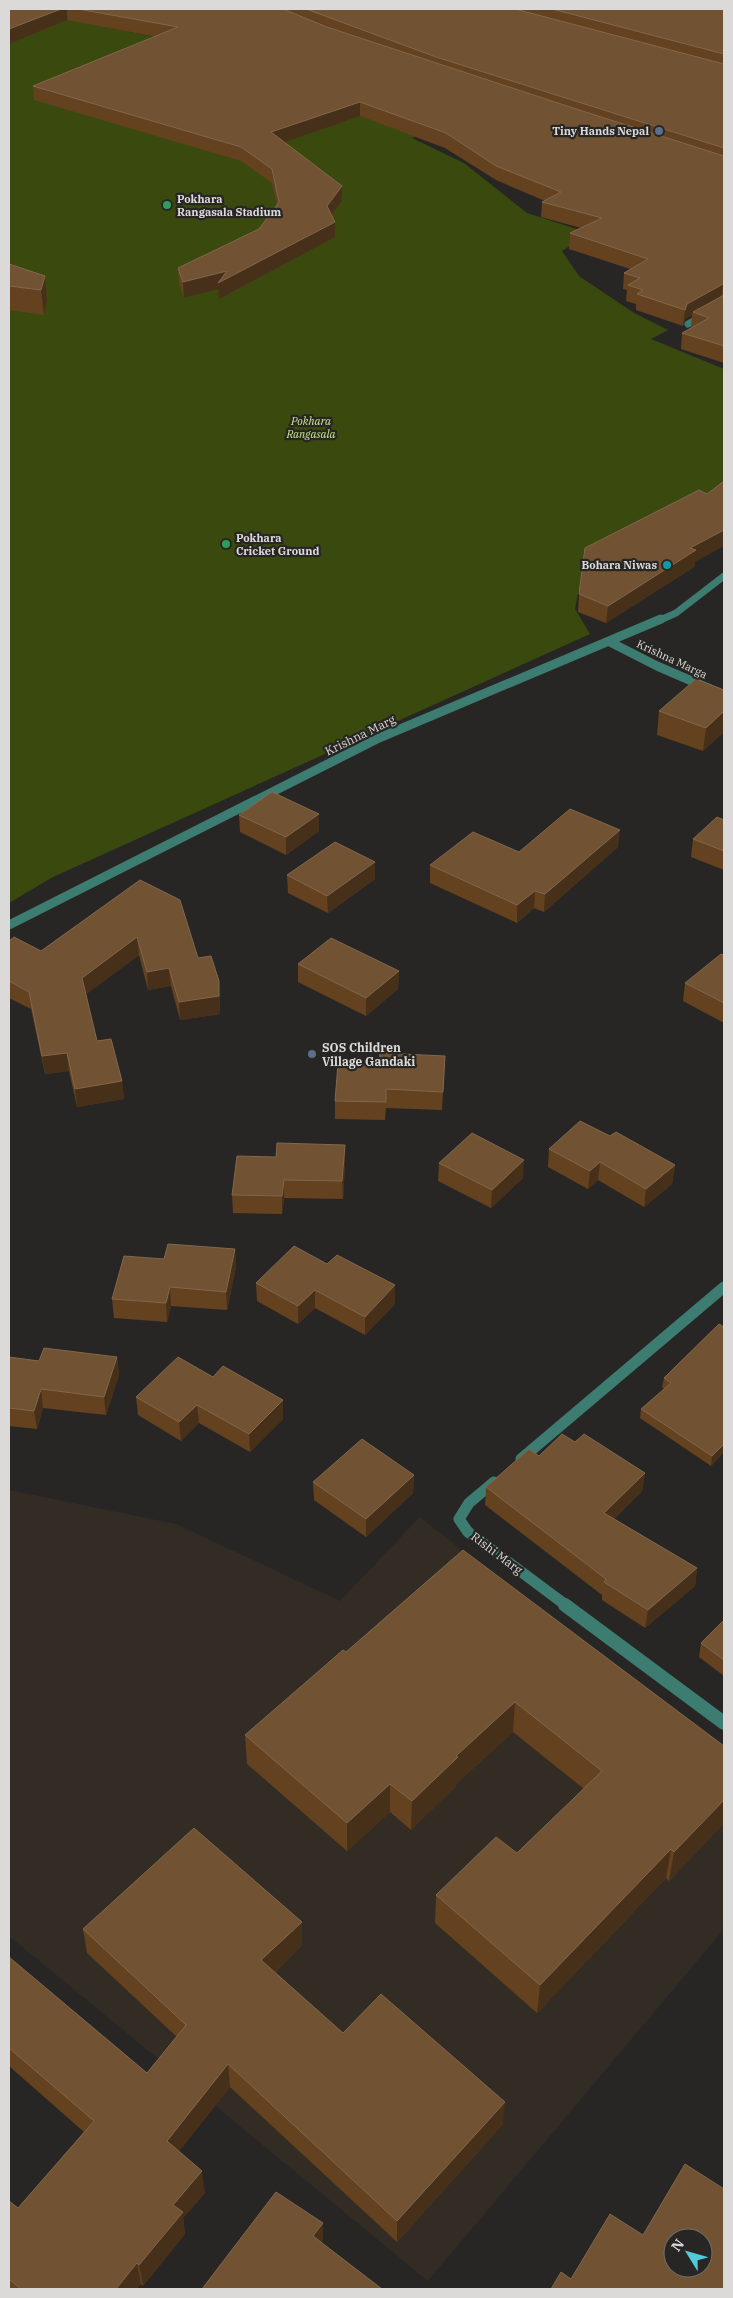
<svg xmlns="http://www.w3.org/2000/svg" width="733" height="2298" font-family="'IBM Plex Serif',serif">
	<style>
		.built { fill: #322c25 }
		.green { fill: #3a490e }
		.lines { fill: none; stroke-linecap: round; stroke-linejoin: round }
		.street-far3 { stroke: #3d7c71; stroke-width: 7 }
		.street-far2 { stroke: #3d7c71; stroke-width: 9 }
		.street-far1 { stroke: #3d7c71; stroke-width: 11 }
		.street { stroke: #3d7c71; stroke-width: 14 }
		.wall { fill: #64411f }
		.shaded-wall { fill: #473019 }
		.building { fill: #715233; stroke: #81674d; fill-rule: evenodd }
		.service-dot { fill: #5c6f8a; stroke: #282624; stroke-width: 2 }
		.leisure-dot { fill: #2e9e5b; stroke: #282624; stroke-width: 2 }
		.culture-dot { fill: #0f9aa8; stroke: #282624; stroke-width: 2 }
		.labels { text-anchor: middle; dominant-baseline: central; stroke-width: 4.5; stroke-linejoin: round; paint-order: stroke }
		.far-poi-label { font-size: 11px; font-weight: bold; fill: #dbdad8; stroke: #282624; text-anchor: end }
		.far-park-label { font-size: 11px; font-style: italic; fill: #cae78b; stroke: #282624 }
		.far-street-label { font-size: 11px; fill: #dbdad8; stroke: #282624 }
		.street-label { font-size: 12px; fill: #dbdad8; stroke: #282624 }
		.poi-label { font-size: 12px; font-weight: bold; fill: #dbdad8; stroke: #282624; text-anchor: start }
	</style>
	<rect width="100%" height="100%" fill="#282624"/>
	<!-- built -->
	<path class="built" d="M9 1490 176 1524 340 1601 420 1517 724 1759V1929L428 2281 9 1936Z"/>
	<!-- green -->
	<path class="green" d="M9 9H36L58 12 106 27 227 52 434 131 412 138 464 163 527 213 589 233 562 251 579 276 634 313 668 330 651 339 724 369V491L662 521 582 564 585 576 578 593 575 609 590 634 53 877 9 903Z"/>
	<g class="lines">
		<!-- street-far3 -->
		<g class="street-far3">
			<path d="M688 324 724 304"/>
			<path d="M658 621 676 613 724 576"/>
		</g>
		<!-- street-far2 -->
		<g class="street-far2">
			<path d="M610 642 657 666 724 695"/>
			<path d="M9 925 379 738 661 619"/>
		</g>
		<!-- street-far1 -->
		<g class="street-far1">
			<path d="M521 1459 724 1287"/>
			<path d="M494 1482 469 1503 459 1519 468 1532 567 1606"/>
		</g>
		<!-- street -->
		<path class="street" d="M565 1605 724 1723"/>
	</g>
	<!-- wall -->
	<g class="wall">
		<path d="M9 9H724V363L681 349 682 333 691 328 692 315 685 319 683 326 636 310V304L626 301 627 290 623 289 624 273 630 269 569 249 570 233 581 228 541 217 542 202 545 201 496 180 445 148 360 116 284 142 342 201 332 215 335 222V237L219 299 218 289 184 298 179 283 178 268 259 229 277 206 272 183 241 161 34 100 33 86 156 37 67 20 9 44Z"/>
		<path d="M9 264 45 276 47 301 44 315 9 310Z"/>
		<path d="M707 494 694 567 606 623 578 612 579 594Z"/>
		<path d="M724 690V732L703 751 657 735 659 711Z"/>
		<path d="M239 815 319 831 286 855 240 832Z"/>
		<path d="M724 820V870L691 857 693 839Z"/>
		<path d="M618 847 544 912 534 908 517 923 430 883V865L519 852Z"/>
		<path d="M287 875 375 879 328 913 288 893Z"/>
		<path d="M140 880 198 958 219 981 220 1014 180 1020 171 986 148 990 139 955 86 994 97 1041 122 1081 124 1099 77 1107 69 1071 45 1074 31 1009 9 998V941L41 951Z"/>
		<path d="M724 955V1023L683 1001 685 983Z"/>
		<path d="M298 964 399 971 398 989 366 1016 298 982Z"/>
		<path d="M445 1056 442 1110 386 1108 385 1120 335 1119V1101L379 1064Z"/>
		<path d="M610 1136 675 1165 672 1184 644 1207 598 1180 588 1189 548 1167 549 1149Z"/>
		<path d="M345 1145V1163L343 1199 284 1198 282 1214 233 1213 232 1195 276 1157Z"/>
		<path d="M439 1163 523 1178 491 1208 438 1181Z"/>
		<path d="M235 1249 236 1267 227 1310 171 1306 167 1322 114 1318 112 1299 164 1259Z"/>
		<path d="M327 1264 395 1304 365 1335 315 1308 298 1324 257 1301 256 1283Z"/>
		<path d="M719 1324 724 1452 711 1466 640 1418 641 1409 664 1389 662 1387 664 1378Z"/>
		<path d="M9 1357 39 1361 117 1357 119 1375 106 1415 43 1408 37 1429 9 1426Z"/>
		<path d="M213 1377 283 1419 250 1452 199 1423 181 1441 138 1415 136 1397Z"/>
		<path d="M575 1442 645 1473 642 1491 614 1519 697 1568 695 1586 645 1628 602 1600V1595L485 1505 486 1487 539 1456Z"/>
		<path d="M414 1475 413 1493 366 1537 314 1500 313 1482Z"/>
		<path d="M724 1620V1676L699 1657 701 1643Z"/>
		<path d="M346 1652 724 1746V1823L669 1881 666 1878 537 2013 435 1923 436 1895 517 1853 584 1789 513 1732 456 1784V1786L411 1830 390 1812 347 1851 247 1764 245 1735Z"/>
		<path d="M302 1922V1945L275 1972 343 2033 503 2124 397 2242 230 2087 179 2151 205 2193 183 2218 185 2234 143 2286 141 2284 136 2289H9V2201L18 2208 84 2132 9 2066V1957L147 2073 177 2037 87 1953 83 1929Z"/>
	</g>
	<!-- shaded-wall -->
	<g class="shaded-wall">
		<path d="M61 9H67V20L9 44V29Z"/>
		<path d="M360 102V116L271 147V132Z"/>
		<path d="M342 186V201L327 221V206Z"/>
		<path d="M335 222V237L219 299 218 289 184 298 183 282Z"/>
		<path d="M45 276 47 301 44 315 41 290Z"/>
		<path d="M723 284 721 299 693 312 692 315 685 319 683 326 685 310 687 304Z"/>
		<path d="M724 530V546L695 562 694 567 606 623 608 606 690 548Z"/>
		<path d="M724 711V732L703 751 706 728Z"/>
		<path d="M319 814V831L286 855V837Z"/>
		<path d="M620 830 618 847 544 912 545 894Z"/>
		<path d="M375 862V879L328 913 327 896Z"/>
		<path d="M535 891 534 908 517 923V905Z"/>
		<path d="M137 937 139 955 84 996 82 978Z"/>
		<path d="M169 968 171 986 148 990 147 972Z"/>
		<path d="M399 971 398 989 366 1016V998Z"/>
		<path d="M219 981 220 1014 180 1020 179 1002Z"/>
		<path d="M67 1053 69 1071 45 1074 42 1056Z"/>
		<path d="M122 1081 124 1099 77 1107 75 1089Z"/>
		<path d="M345 1145V1163L343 1199 342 1181Z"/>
		<path d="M524 1160 523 1178 491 1208 492 1190Z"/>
		<path d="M600 1162 598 1180 588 1189 590 1171Z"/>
		<path d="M675 1165 672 1184 644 1207 646 1189Z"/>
		<path d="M284 1180V1198L282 1214V1196Z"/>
		<path d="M235 1249 236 1267 227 1310 226 1292Z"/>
		<path d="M395 1285V1304L365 1335V1317Z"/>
		<path d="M170 1287 171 1306 167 1322 166 1303Z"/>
		<path d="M315 1290V1308L298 1324V1306Z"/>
		<path d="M117 1357 119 1375 106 1415 104 1397Z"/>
		<path d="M41 1389 43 1408 37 1429 34 1411Z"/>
		<path d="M283 1400V1419L250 1452 249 1434Z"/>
		<path d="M197 1405 199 1423 181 1441 179 1422Z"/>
		<path d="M724 1444V1452L711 1466 712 1456Z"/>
		<path d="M645 1473 642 1491 602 1531 604 1513Z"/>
		<path d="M414 1475 413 1493 366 1537V1519Z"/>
		<path d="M697 1568 695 1586 645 1628 648 1610Z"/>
		<path d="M515 1702 513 1732 456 1784V1786L411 1830 412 1801 456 1756Z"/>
		<path d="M390 1784V1812L347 1851V1823Z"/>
		<path d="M724 1800V1823L669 1881 674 1852Z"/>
		<path d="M671 1849 666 1878 537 2013 540 1985Z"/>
		<path d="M302 1922V1945L263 1983 261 1960Z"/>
		<path d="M228 2064 230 2087 170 2163 167 2141Z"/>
		<path d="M505 2102 503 2124 397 2242V2221Z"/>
		<path d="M202 2171 205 2193 183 2218 185 2234 143 2286 139 2265 173 2205Z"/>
		<path d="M323 2223V2241L314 2254 313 2236Z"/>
		<path d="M137 2263 141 2284 136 2289H116Z"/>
	</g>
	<!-- building -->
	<g class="building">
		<path d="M9 9H61L9 29Z"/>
		<path d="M78 9H283L327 27 573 108 724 156V284H723L687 304 685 310 637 294 643 290 628 285 640 278 624 273 648 259 570 233 602 218 542 202 561 192 496 166 446 133 360 102 271 132 342 186 327 206 335 222 218 283 227 271 183 282 178 268 259 229 279 202 272 169 241 147 33 86 178 27Z"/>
		<path d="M306 9H515L724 64V148L436 57Z"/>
		<path d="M552 9H724V54Z"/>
		<path d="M9 264 45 276 41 290 9 286Z"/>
		<path d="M724 295V346L682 333 709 318 693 312Z"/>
		<path d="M724 481V530L690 548 696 550 608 606 579 594 585 548 699 490 707 494Z"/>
		<path d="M696 679 724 690V711L706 728 659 711Z"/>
		<path d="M272 792 319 814 286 837 239 815Z"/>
		<path d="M570 809 620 830 545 894 535 891 517 905 430 865 473 832 519 852Z"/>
		<path d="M717 817 724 820V851L693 839Z"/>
		<path d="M335 842 375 862 327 896 287 875Z"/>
		<path d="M140 880 180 900 198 958 211 956 219 981V996L179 1002 169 968 147 972 137 937 82 978 97 1041 111 1039 122 1081 75 1089 67 1053 42 1056 29 992 9 981V941L14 937 41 951Z"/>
		<path d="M331 938 399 971 366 998 298 964Z"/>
		<path d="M721 954 724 955V1003L685 983Z"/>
		<path d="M380 1053 445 1056 443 1092 386 1089V1102L335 1101 338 1064H379Z"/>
		<path d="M580 1121 610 1136 616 1132 675 1165 646 1189 600 1162 590 1171 549 1149Z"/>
		<path d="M472 1133 524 1160 492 1190 439 1163Z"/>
		<path d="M277 1143 345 1145 342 1181 284 1180 282 1196 232 1195 237 1156 276 1157Z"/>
		<path d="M168 1244 235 1249 226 1292 170 1287 166 1303 112 1299 124 1256 164 1259Z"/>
		<path d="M294 1246 327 1264 337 1255 395 1285 365 1317 315 1290 298 1306 256 1283Z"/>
		<path d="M719 1324 724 1327V1444L712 1456 641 1409 671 1383 664 1378Z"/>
		<path d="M44 1348 117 1357 104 1397 41 1389 34 1411 9 1408V1357L39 1361Z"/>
		<path d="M178 1357 213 1377 223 1366 283 1400 249 1434 197 1405 179 1422 136 1397Z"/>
		<path d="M562 1434 575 1442 584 1434 645 1473 604 1513 697 1568 648 1610 604 1582 606 1579 486 1487 529 1449 539 1456Z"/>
		<path d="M362 1439 414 1475 366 1519 313 1482Z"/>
		<path d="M463 1550 724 1746V1800L674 1852 671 1849 540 1985 436 1895 496 1837 517 1853 602 1771 515 1702 456 1756 458 1757 412 1801 390 1784 347 1823 245 1735 343 1650 346 1652Z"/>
		<path d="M724 1620V1660L701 1643Z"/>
		<path d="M194 1828 302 1922 261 1960 343 2033 381 1994 505 2102 397 2221 228 2064 167 2141 202 2171 173 2205 183 2212 139 2265 137 2263 116 2289H21L9 2279V2201L18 2208 94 2121 9 2048V1957L147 2073 186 2025 83 1929Z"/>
		<path d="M685 2164 724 2189V2289H551L561 2272 571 2279 610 2214 643 2235ZM673 2238H703V2268H673Z"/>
		<path d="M276 2192 323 2223 313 2236 382 2289H202Z"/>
	</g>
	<!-- markers -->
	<g class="service-dot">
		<circle cx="659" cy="131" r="5"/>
		<circle cx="312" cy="1054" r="5"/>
	</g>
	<g class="leisure-dot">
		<circle cx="167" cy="205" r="5"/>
		<circle cx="226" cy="544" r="5"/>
	</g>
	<circle class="culture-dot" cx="667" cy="565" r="5"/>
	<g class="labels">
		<!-- far-poi labels -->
		<g class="far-poi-label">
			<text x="649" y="131">Tiny Hands Nepal</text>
			<text x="177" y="199" text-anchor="start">Pokhara<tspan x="177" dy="13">Rangasala Stadium</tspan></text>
			<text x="236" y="538" text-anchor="start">Pokhara<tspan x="236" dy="13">Cricket Ground</tspan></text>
			<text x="657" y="565">Bohara Niwas</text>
		</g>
		<!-- far-park labels -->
		<g class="far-park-label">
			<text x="311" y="421">Pokhara<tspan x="311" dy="13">Rangasala</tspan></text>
		</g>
		<!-- far-street labels -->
		<g class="far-street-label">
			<text transform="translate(672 659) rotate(25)">Krishna Marga</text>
		</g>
		<!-- street labels -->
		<g class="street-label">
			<text transform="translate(360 735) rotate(-26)">Krishna Marg</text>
			<text transform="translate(497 1553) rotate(37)">Rishi Marg</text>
		</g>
		<!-- poi labels -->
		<g class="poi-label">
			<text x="322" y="1047">SOS Children<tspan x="322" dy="14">Village Gandaki</tspan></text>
		</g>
	</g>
	<!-- border -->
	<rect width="733" height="2298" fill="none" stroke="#dbdad8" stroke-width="20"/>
	<!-- north arrow -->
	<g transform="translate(688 2253) rotate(307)"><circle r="24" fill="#282624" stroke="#706e6c"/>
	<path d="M0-4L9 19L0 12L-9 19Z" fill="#52cbd8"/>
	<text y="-8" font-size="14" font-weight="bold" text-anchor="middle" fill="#dbdad8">N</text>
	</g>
</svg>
